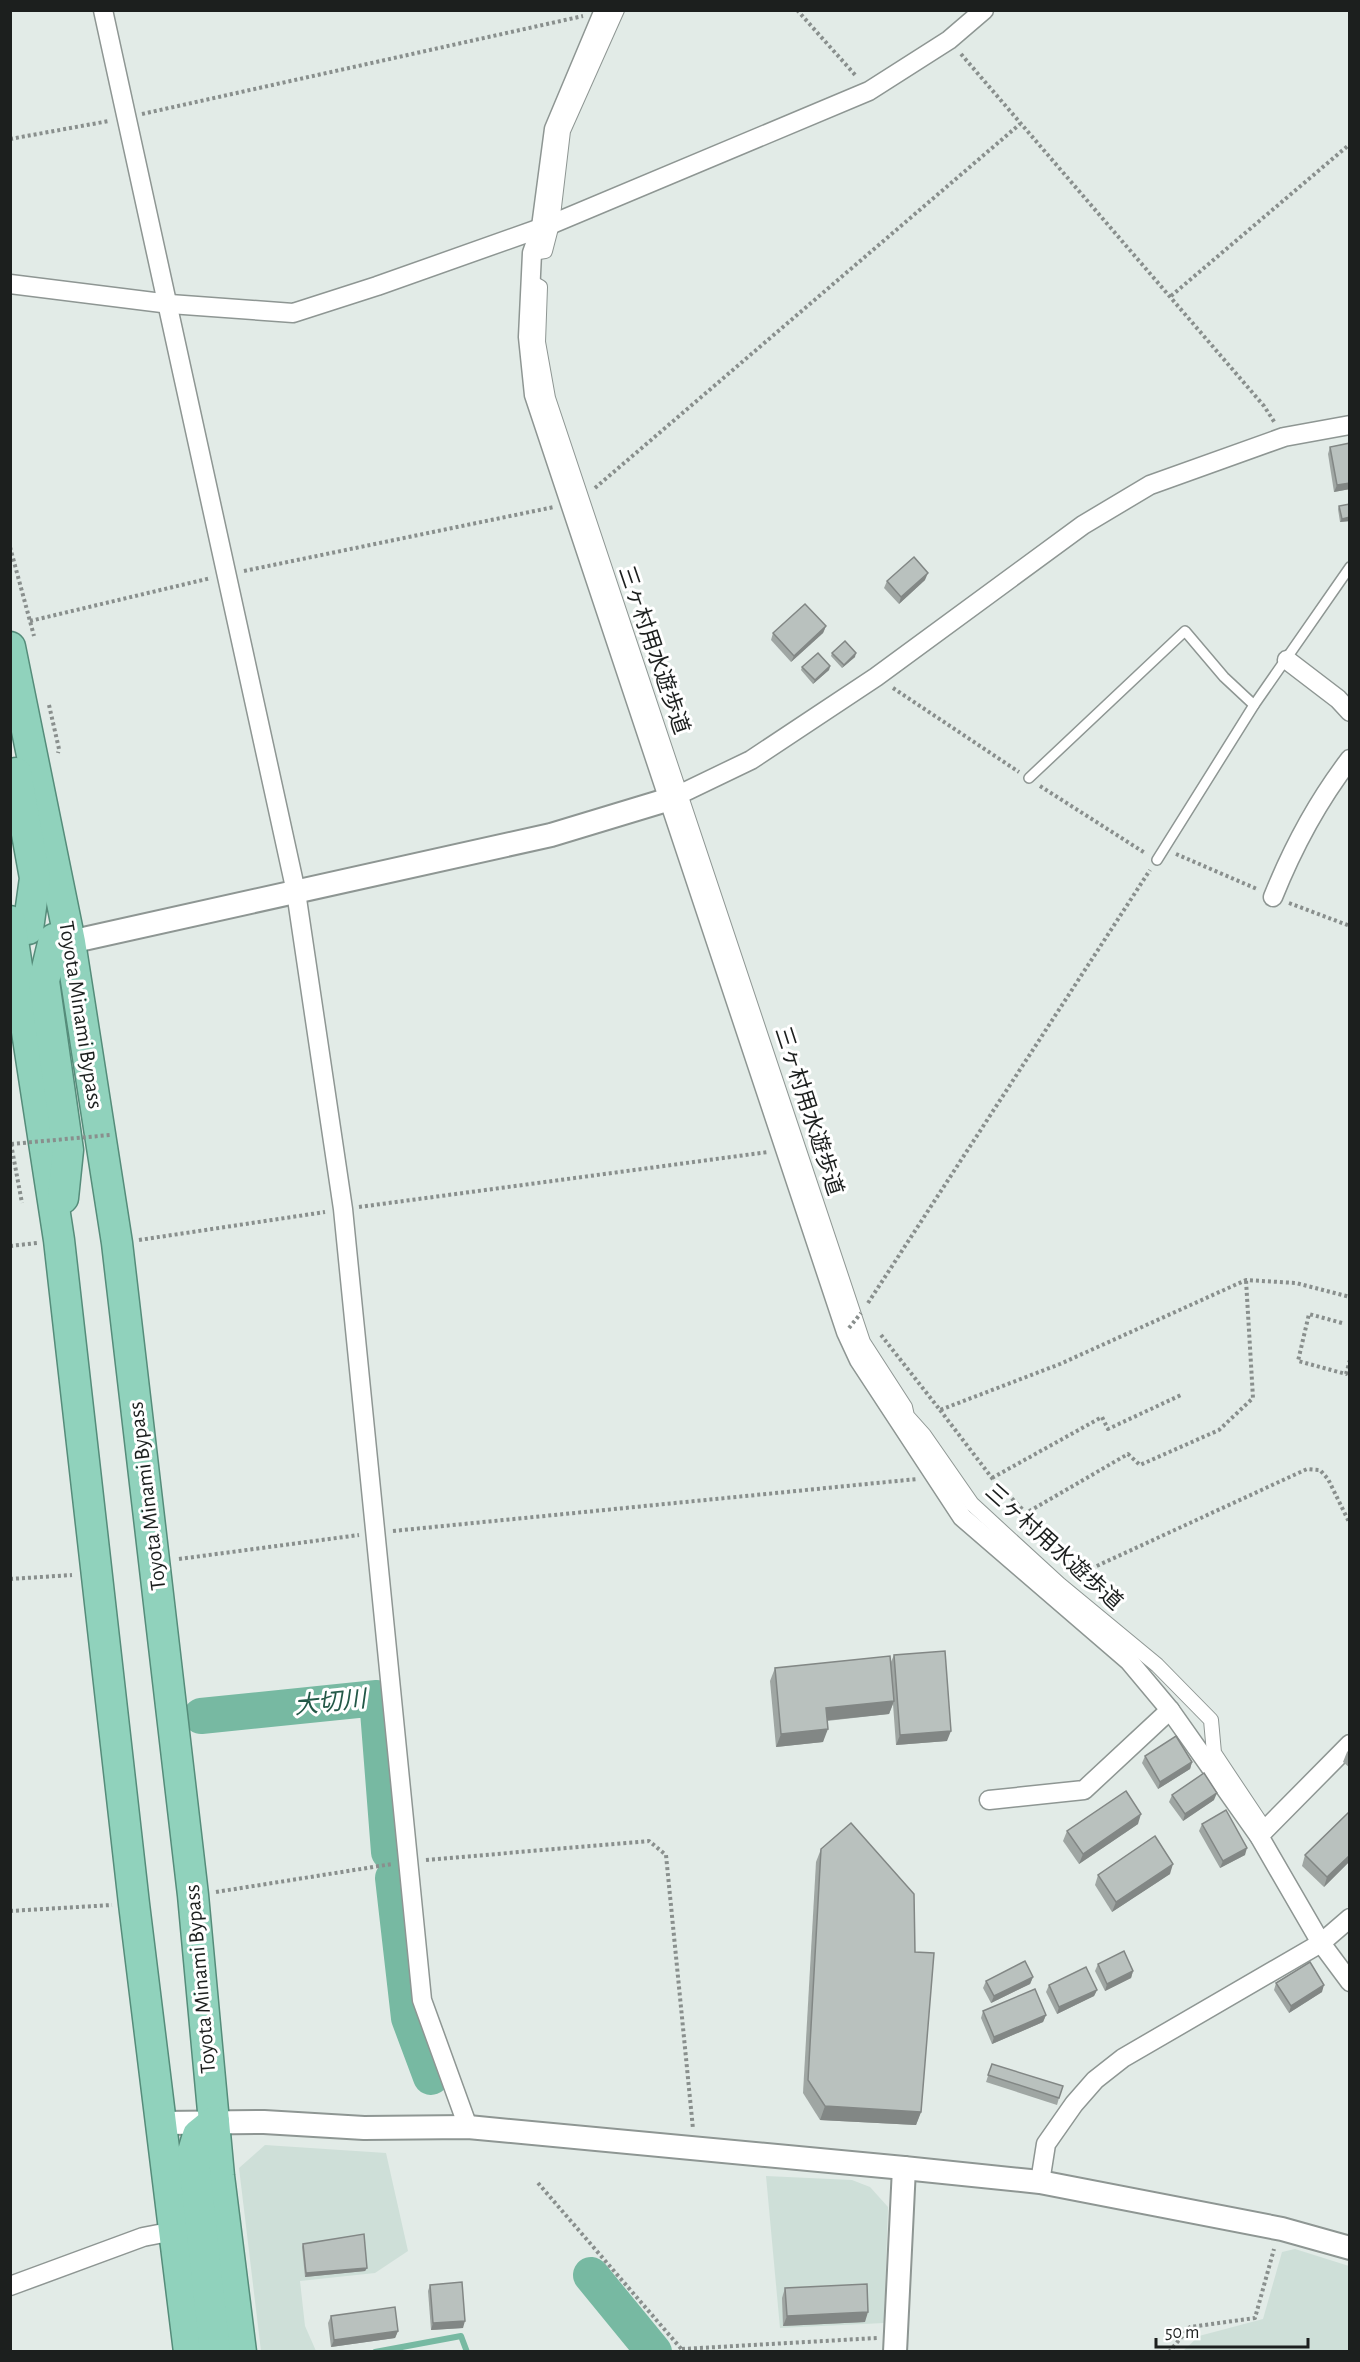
<svg xmlns="http://www.w3.org/2000/svg" width="1360" height="2362" viewBox="0 0 1360 2362" font-family="'Alegreya Sans','Noto Sans JP',sans-serif">
	<style>
		.built { fill: #cedfd8 }
		.lines { fill: none; stroke-linecap: round; stroke-linejoin: round }
		.stream { stroke: #77b9a2; stroke-width: 6 }
		.river { stroke: #77b9a2; stroke-width: 36 }
		.service-casing { stroke: #8e9693; stroke-width: 12 }
		.pedestrian-casing { stroke: #8e9693; stroke-width: 16 }
		.minor-casing { stroke: #8e9693; stroke-width: 21 }
		.tertiary-casing { stroke: #8e9693; stroke-width: 26 }
		.trunk-casing { stroke: #558c7a; stroke-width: 33 }
		.path { stroke: #898f8d; stroke-width: 4; stroke-dasharray: 3 3; stroke-linecap: butt }
		.service { stroke: #fff; stroke-width: 9 }
		.pedestrian { stroke: #fff; stroke-width: 14 }
		.minor { stroke: #fff; stroke-width: 18 }
		.tertiary { stroke: #fff; stroke-width: 22 }
		.trunk { stroke: #90d2bc; stroke-width: 30 }
		.path-bridge { stroke: #898f8d; stroke-width: 4; stroke-dasharray: 3 3; stroke-linecap: butt }
		.wall { fill: #9fa6a3 }
		.shaded-wall { fill: #828785 }
		.building { fill: #b9c1be; stroke: #828785; stroke-width: 1.5 }
		.labels { text-anchor: middle; dominant-baseline: central; stroke-width: 6; stroke-linejoin: round; paint-order: stroke }
		.street-label { font-size: 22px; fill: #1c1f1e; stroke: #fff }
		.water-label { font-size: 24px; font-style: italic; fill: #235847; stroke: #fff }
	</style>
	<rect width="100%" height="100%" fill="#e2ebe7"/>
	<g class="built">
		<path d="M265 2145 386 2153 408 2251 375 2273 300 2281 305 2326 316 2351H261L239 2168Z"/>
		<path d="M766 2176 852 2180 870 2187 888 2207 884 2323 780 2328Z"/>
		<path d="M1295 2249 1349 2266V2351H1183L1199 2336 1263 2319 1282 2252Z"/>
	</g>
	<g class="lines">
		<path class="stream" d="M375 2352 461 2336 467 2352"/>
		<g class="river">
			<path d="M201 1716 377 1698 389 1852"/>
			<path d="M393 1878 409 2018 431 2077"/>
			<path d="M591 2275 654 2352"/>
		</g>
		<defs>
			<g id="service">
				<path d="M1029 778 1185 631 1224 677 1254 705"/>
				<path d="M1157 860 1254 705 1350 567"/>
			</g>
			<g id="pedestrian">
				<path d="M532 253 545 251 552 224 563 131 617 10"/>
				<path d="M531 282 540 287 538 342 548 398 863 1342 905 1407 907 1416 924 1435 972 1504 1059 1584 1157 1665 1211 1720 1214 1753 1266 1831"/>
			</g>
			<g id="minor">
				<path d="M103 10 296 892 343 1209 422 2000 468 2127"/>
				<path d="M604 10 554 129 541 227 532 253 528 337 534 395 846 1332 859 1360 962 1517 1129 1661 1170 1710 1259 1836 1321 1943 1350 1982"/>
				<path d="M10 284 170 304 293 313 377 286 552 224 869 91 949 40 984 10"/>
				<path d="M1287 660 1338 699 1350 712"/>
				<path d="M670 799 751 760 876 677 1083 525 1150 485 1284 437 1350 425"/>
				<path d="M1273 897C1293 847 1317 802 1350 759"/>
				<path d="M989 1800 1084 1790 1170 1710"/>
				<path d="M1259 1836 1350 1744"/>
				<path d="M1040 2182 1046 2144 1074 2104 1095 2080 1123 2058 1321 1943 1350 1918"/>
				<path d="M10 2286 143 2237 174 2231"/>
			</g>
			<g id="tertiary">
				<path d="M56 940 70 942 551 835 670 799"/>
				<path d="M162 2123 264 2122 364 2128 468 2127 904 2168 1040 2182 1282 2229 1350 2248"/>
				<path d="M895 2352 904 2168"/>
			</g>
			<g id="trunk">
				<path d="M10 647 70 942 117 1243 193 1895 219 2176 241 2352"/>
				<path d="M16 773 35 878 28 929"/>
				<path d="M10 921 59 1240 134 1904 189 2352"/>
				<path d="M54 939 44 981 68 1150 63 1198"/>
				<path d="M214 2122 198 2135 193 2152 215 2352"/>
			</g>
		</defs>
		<use href="#service" class="service-casing"/>
		<use href="#pedestrian" class="pedestrian-casing"/>
		<use href="#minor" class="minor-casing"/>
		<use href="#tertiary" class="tertiary-casing"/>
		<use href="#trunk" class="trunk-casing"/>
		<g class="path">
			<path d="M797 10 857 77"/>
			<path d="M961 54 1264 406 1275 423"/>
			<path d="M142 114 583 16"/>
			<path d="M10 139 109 121"/>
			<path d="M1171 296 1350 144"/>
			<path d="M595 488 1020 124"/>
			<path d="M10 547 34 636"/>
			<path d="M244 571 554 507"/>
			<path d="M30 621 211 578"/>
			<path d="M893 688 1019 772"/>
			<path d="M49 705 59 749 58 753"/>
			<path d="M1040 786 1145 853"/>
			<path d="M1176 854 1257 889"/>
			<path d="M1289 903 1350 926"/>
			<path d="M11 1144 22 1203"/>
			<path d="M359 1207 768 1152"/>
			<path d="M139 1240 325 1212"/>
			<path d="M10 1246 37 1243"/>
			<path d="M868 1303 1150 870"/>
			<path d="M1342 1323 1309 1314 1298 1361 1346 1374 1350 1360"/>
			<path d="M881 1335 940 1410 1060 1364 1246 1280 1296 1283 1350 1297"/>
			<path d="M940 1410 992 1478 1026 1513 1128 1454 1140 1465 1219 1430 1253 1398 1246 1280"/>
			<path d="M992 1478 1102 1417 1108 1429 1181 1395"/>
			<path d="M393 1531 917 1479"/>
			<path d="M179 1559 359 1535"/>
			<path d="M1075 1576 1307 1469 1320 1470 1328 1479 1350 1524"/>
			<path d="M10 1579 72 1575"/>
			<path d="M426 1860 649 1841 666 1855 693 2129"/>
			<path d="M216 1892 392 1864"/>
			<path d="M10 1911 112 1905"/>
			<path d="M538 2183 684 2352"/>
			<path d="M682 2349 877 2338"/>
			<path d="M1169 2352 1190 2327 1255 2318 1274 2249"/>
		</g>
		<use href="#service" class="service"/>
		<use href="#pedestrian" class="pedestrian"/>
		<use href="#minor" class="minor"/>
		<use href="#tertiary" class="tertiary"/>
		<use href="#trunk" class="trunk"/>
		<g class="path-bridge">
			<path d="M11 1144 110 1135"/>
			<path d="M849 1328 861 1313"/>
		</g>
	</g>
	<g class="wall">
		<path d="M1350 443V489L1334 492 1328 454 1330 447Z"/>
		<path d="M1350 504V521L1340 522 1338 509 1339 506Z"/>
		<path d="M925 580 899 604 884 588 887 581Z"/>
		<path d="M826 626 823 633 791 662 771 640 773 633Z"/>
		<path d="M832 653 855 657 842 668 831 656Z"/>
		<path d="M830 666 829 670 813 684 801 670 802 667Z"/>
		<path d="M894 1655 947 1741 896 1745 893 1704 889 1714 827 1721 823 1742 776 1747 770 1681 775 1668 890 1664Z"/>
		<path d="M1350 1749V1768L1343 1762 1347 1752Z"/>
		<path d="M1145 1756 1192 1762 1190 1769 1158 1789 1142 1763Z"/>
		<path d="M1172 1795 1214 1800 1183 1821 1169 1802Z"/>
		<path d="M1350 1811V1861L1324 1887 1302 1866 1305 1855Z"/>
		<path d="M1138 1824 1079 1864 1063 1841 1067 1831Z"/>
		<path d="M1202 1824 1245 1855 1220 1868 1199 1831Z"/>
		<path d="M821 1849 915 1952 921 2112 916 2125 820 2120 803 2093 816 1862Z"/>
		<path d="M1170 1874 1112 1912 1095 1885 1098 1875Z"/>
		<path d="M1098 1964 1133 1971 1131 1978 1105 1991 1095 1971Z"/>
		<path d="M1033 1977 1030 1984 991 2003 983 1988 986 1981Z"/>
		<path d="M1276 1983 1322 1992 1289 2013 1274 1990Z"/>
		<path d="M1049 1985 1097 1990 1094 1996 1057 2014 1046 1992Z"/>
		<path d="M983 2011 1046 2015 1043 2022 992 2044 981 2018Z"/>
		<path d="M992 2064 1059 2098 1057 2105 986 2082Z"/>
		<path d="M303 2244 367 2268 365 2271 305 2277 302 2247Z"/>
		<path d="M430 2285 463 2328 431 2330 428 2291Z"/>
		<path d="M785 2288 865 2322 783 2326 782 2298Z"/>
		<path d="M331 2316 398 2331 395 2338 331 2347 328 2323Z"/>
	</g>
	<g class="shaded-wall">
		<path d="M1350 483V489L1334 492 1337 485Z"/>
		<path d="M1350 517V521L1340 522 1342 519Z"/>
		<path d="M928 573 925 580 899 604 901 597Z"/>
		<path d="M826 626 823 633 791 662 794 656Z"/>
		<path d="M856 653 855 657 842 668 844 665Z"/>
		<path d="M830 666 829 670 813 684 815 680Z"/>
		<path d="M894 1701 889 1714 821 1721 826 1708Z"/>
		<path d="M828 1729 823 1742 776 1747 781 1734Z"/>
		<path d="M951 1731 947 1741 896 1745 900 1735Z"/>
		<path d="M1192 1762 1190 1769 1158 1789 1160 1782Z"/>
		<path d="M1217 1793 1214 1800 1183 1821 1185 1814Z"/>
		<path d="M1141 1814 1138 1824 1079 1864 1083 1854Z"/>
		<path d="M1247 1848 1245 1855 1220 1868 1223 1861Z"/>
		<path d="M1350 1855V1861L1324 1887 1327 1877Z"/>
		<path d="M1173 1864 1170 1874 1112 1912 1116 1902Z"/>
		<path d="M1133 1971 1131 1978 1105 1991 1107 1984Z"/>
		<path d="M1033 1977 1030 1984 991 2003 994 1996Z"/>
		<path d="M1324 1985 1322 1992 1289 2013 1291 2006Z"/>
		<path d="M1097 1990 1094 1996 1057 2014 1059 2007Z"/>
		<path d="M1046 2015 1043 2022 992 2044 994 2037Z"/>
		<path d="M825 2106 921 2112 916 2125 820 2120Z"/>
		<path d="M367 2268 365 2271 305 2277 306 2273Z"/>
		<path d="M868 2312 865 2322 783 2326 787 2316Z"/>
		<path d="M465 2321 463 2328 431 2330 433 2323Z"/>
		<path d="M398 2331 395 2338 331 2347 334 2340Z"/>
	</g>
	<g class="building">
		<path d="M1350 443V483L1337 485 1330 447Z"/>
		<path d="M1350 504V517L1342 519 1339 506Z"/>
		<path d="M914 557 928 573 901 597 887 581Z"/>
		<path d="M805 604 826 626 794 656 773 633Z"/>
		<path d="M845 641 856 653 844 665 832 653Z"/>
		<path d="M818 653 830 666 815 680 802 667Z"/>
		<path d="M945 1651 951 1731 900 1735 894 1655Z"/>
		<path d="M890 1656 894 1701 826 1708 828 1729 781 1734 775 1668Z"/>
		<path d="M1176 1736 1192 1762 1160 1782 1145 1756Z"/>
		<path d="M1204 1773 1217 1793 1185 1814 1172 1795Z"/>
		<path d="M1126 1791 1141 1814 1083 1854 1067 1831Z"/>
		<path d="M1226 1810 1247 1848 1223 1861 1202 1824Z"/>
		<path d="M1350 1811V1855L1327 1877 1305 1855Z"/>
		<path d="M851 1823 914 1894 915 1952 934 1953 921 2112 825 2106 808 2080 821 1849Z"/>
		<path d="M1155 1836 1173 1864 1116 1902 1098 1875Z"/>
		<path d="M1124 1951 1133 1971 1107 1984 1098 1964Z"/>
		<path d="M1025 1961 1033 1977 994 1996 986 1981Z"/>
		<path d="M1310 1962 1324 1985 1291 2006 1276 1983Z"/>
		<path d="M1086 1967 1097 1990 1059 2007 1049 1985Z"/>
		<path d="M1035 1989 1046 2015 994 2037 983 2011Z"/>
		<path d="M992 2064 1063 2086 1059 2098 988 2075Z"/>
		<path d="M364 2234 367 2268 306 2273 303 2244Z"/>
		<path d="M462 2282 465 2321 433 2323 430 2285Z"/>
		<path d="M867 2284 868 2312 787 2316 785 2288Z"/>
		<path d="M395 2307 398 2331 334 2340 331 2316Z"/>
	</g>
	<g class="labels">
		<g class="street-label">
			<text transform="translate(654 650) rotate(71)">三ヶ村用水遊歩道</text>
			<text transform="translate(81 1015) rotate(81)">Toyota Minami Bypass</text>
			<text transform="translate(809 1111) rotate(72)">三ヶ村用水遊歩道</text>
			<text transform="translate(147 1496) rotate(-97)">Toyota Minami Bypass</text>
			<text transform="translate(1054 1547) rotate(42)">三ヶ村用水遊歩道</text>
			<text transform="translate(200 1979) rotate(-95)">Toyota Minami Bypass</text>
		</g>
		<g class="water-label">
			<text transform="translate(330 1703) rotate(-6)">大切川</text>
		</g>
	</g>
	<rect width="1360" height="2362" fill="none" stroke="#1c1f1e" stroke-width="24"/>
	<path d="M1156 2338v9h152v-9" fill="none" stroke="#1c1f1e" stroke-width="3"/>
	<text x="1165" y="2338" font-size="18" fill="#1c1f1e" stroke="#ffffff" stroke-width="4.5" paint-order="stroke">50 m</text>
</svg>
